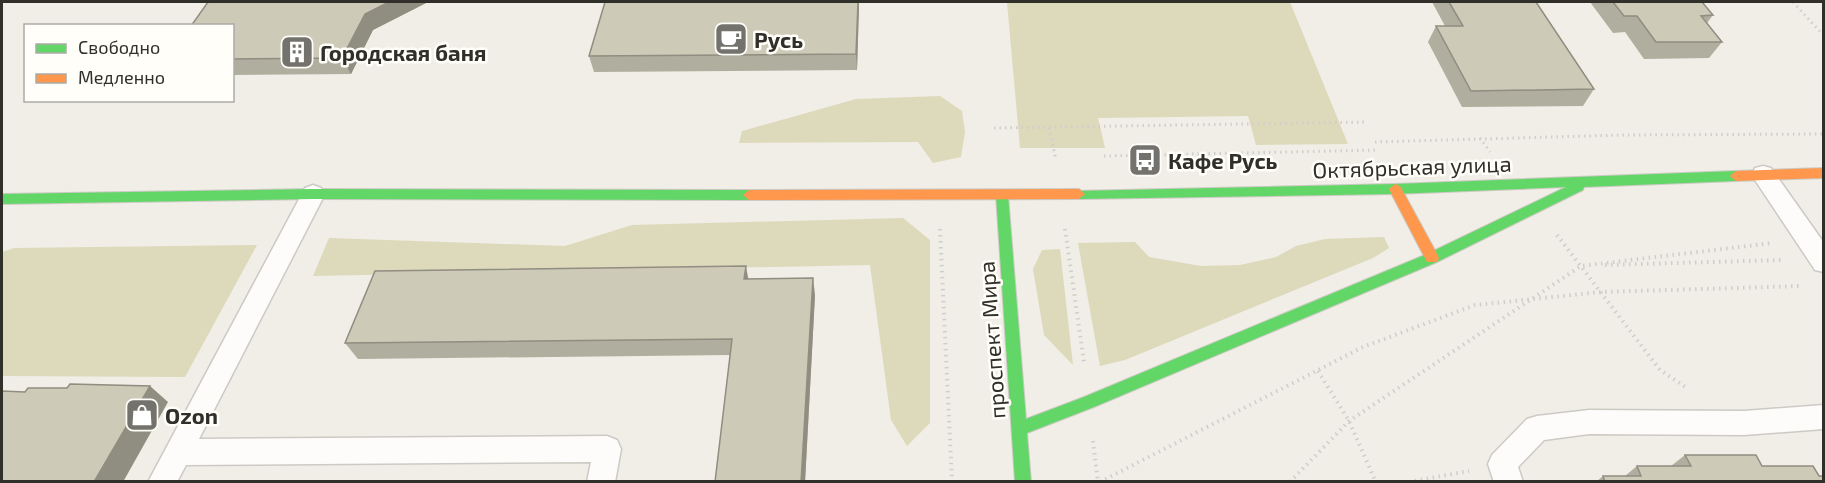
<svg xmlns="http://www.w3.org/2000/svg" width="1825" height="483" viewBox="0 0 1825 483" font-family="'Exo 2',sans-serif">
	<style>
		.green { fill: #ddd9bb }
		.lines { fill: none; stroke-linecap: round; stroke-linejoin: round }
		.lane-casing { stroke: #cccac4; stroke-width: 3 }
		.fast-casing { stroke: #cccac4; stroke-width: 2 }
		.slow-casing { stroke: #cccac4; stroke-width: 2 }
		.path-far1 { stroke: #cececc; stroke-width: 3; stroke-dasharray: 1.5 4; stroke-linecap: butt }
		.path { stroke: #cececc; stroke-width: 4; stroke-dasharray: 1.5 4.5; stroke-linecap: butt }
		.lane { fill: #fdfcfb; fill-rule: evenodd }
		.fast { fill: #63d668; fill-rule: evenodd }
		.slow { fill: #ff974d; fill-rule: evenodd }
		.wall { fill: #b0ae9e }
		.shaded-wall { fill: #908d81 }
		.building { fill: #cdcab8; stroke: #908d81; stroke-width: 1.5 }
		.labels { text-anchor: middle; dominant-baseline: central; stroke-width: 5; stroke-linejoin: round; paint-order: stroke }
		.poi-label { font-size: 22px; font-weight: bold; fill: #302f2a; stroke: #fffef9; text-anchor: start }
		.street-label { font-size: 22px; fill: #302f2a; stroke: #fffef9 }
	</style>
	<rect width="100%" height="100%" fill="#f0eee6"/>
	<g class="green">
		<path d="M1007 2H1290L1348 144 1256 145 1248 116 1098 118 1105 148H1020Z"/>
		<path d="M940 96 962 111 965 132 961 157 933 163 918 142 739 143 742 131 856 99Z"/>
		<path d="M903 218 930 240V423L907 446 891 420 870 265 313 276 329 238 565 246 632 225Z"/>
		<path d="M1384 237 1389 248 1373 258 1125 360 1100 366 1078 243 1135 242 1149 257 1201 266 1240 265 1276 257 1296 246 1325 239Z"/>
		<path d="M257 245 185 377 2 376V252L14 248Z"/>
		<path d="M1060 249 1073 365 1044 335 1033 269 1042 250Z"/>
	</g>
	<g class="lines">
		<defs>
			<g id="lane">
				<path d="M1763 166 1771 168 1824 243V272L1815 270 1755 180 1752 174 1755 168Z"/>
				<path d="M313 185 321 188 325 194 199 439 607 436 617 440 621 449 615 482H587L591 462 186 465 177 482H148L305 188Z"/>
				<path d="M1824 405V429L1744 435 1589 434 1544 440 1518 467 1523 482H1494L1488 464 1492 455 1527 419 1537 416 1589 410 1744 411Z"/>
			</g>
			<g id="fast">
				<path d="M1736 171 1742 176 1736 181 1584 187 1583 190 1437 262 1094 407 1027 433 1031 482H1015L996 195 997 192H1007L1008 195 1026 419 1084 397 1427 254 1566 187 1395 194 1079 199 1073 194 1074 191 1395 184Z"/>
				<path d="M313 189 749 190 755 195 749 200 313 199 2 204V194Z"/>
			</g>
			<g id="slow">
				<path d="M1824 168V178L1736 181 1730 176 1736 171Z"/>
				<path d="M1395 184 1400 186 1437 254 1439 258 1437 262H1427L1389 189Z"/>
				<path d="M1079 189 1085 194 1079 199 749 200 743 195 749 190Z"/>
			</g>
		</defs>
		<use href="#lane" class="lane-casing"/>
		<use href="#fast" class="fast-casing"/>
		<use href="#slow" class="slow-casing"/>
		<g class="path-far1">
			<path d="M1793 2 1824 36"/>
			<path d="M994 128 1367 122"/>
			<path d="M1049 128 1056 160"/>
			<path d="M1480 138 1490 152"/>
			<path d="M1375 142 1623 135 1824 134"/>
			<path d="M1104 156 1379 150"/>
		</g>
		<g class="path">
			<path d="M940 229 952 482"/>
			<path d="M1065 229 1084 362"/>
			<path d="M1557 235 1660 370 1687 388"/>
			<path d="M1605 265 1781 260"/>
			<path d="M1318 371 1349 421 1376 482"/>
			<path d="M1093 441 1098 482"/>
			<path d="M1100 482 1363 347 1475 305 1601 292 1802 286"/>
			<path d="M1290 482 1349 421 1581 266 1772 243"/>
			<path d="M1409 482 1469 471"/>
		</g>
		<use href="#lane" class="lane"/>
		<use href="#fast" class="fast"/>
		<use href="#slow" class="slow"/>
	</g>
	<g class="wall">
		<path d="M208 2H428L373 30 351 74 232 75V26Z"/>
		<path d="M605 2H859L857 70 594 72 589 56Z"/>
		<path d="M1432 2H1536L1594 89 1583 106 1462 107 1428 42 1436 26H1445Z"/>
		<path d="M1590 2H1702L1713 15 1707 23 1722 42 1709 58 1644 59 1625 32 1613 33Z"/>
		<path d="M749 279 815 295 805 482H715L730 355 358 359 345 343Z"/>
		<path d="M1685 455 1819 476 1824 482H1596L1603 476H1625L1637 466H1671Z"/>
	</g>
	<g class="shaded-wall">
		<path d="M389 2H428L373 30 351 74 342 58 365 14Z"/>
		<path d="M858 2H859V6L857 70 856 54Z"/>
		<path d="M746 266 749 283 744 279Z"/>
		<path d="M813 278 815 295 805 482H801Z"/>
		<path d="M150 386 168 402 123 482H94Z"/>
	</g>
	<g class="building">
		<path d="M208 2H389L365 14 342 58 232 59V26H191Z"/>
		<path d="M605 2H858L856 54 589 56Z"/>
		<path d="M1449 2H1536L1594 89 1471 91 1436 26H1463Z"/>
		<path d="M1613 2H1702L1713 15 1701 16 1722 42H1656L1637 16H1624Z"/>
		<path d="M746 266 744 279 813 278 801 482H715L732 339 345 343 375 271Z"/>
		<path d="M70 384 150 386 94 482H2V391L25 392 28 388H67Z"/>
		<path d="M1685 455H1756L1762 466H1813L1819 476H1824V482H1605L1603 476H1641L1637 466H1691Z"/>
	</g>
	<defs>
		<symbol id="cafe-square" viewBox="-11 -11 22 22"><rect x="-9" y="-9" width="18" height="18" rx="4" fill="#73726c" stroke="#fffef9"/><path d="M-5.5-4.5H6V0H3Q3 3.5 0 3.5H-2.5Q-5.5 3.5-5.5 0ZM3-3.2v2h1.7v-2ZM-6 4.5H4V6H-6Z" fill="#fff"/></symbol>
		<symbol id="building-square" viewBox="-11 -11 22 22"><rect x="-9" y="-9" width="18" height="18" rx="4" fill="#73726c" stroke="#fffef9"/><path d="M-4-6H4V6H1V3H-1V6H-4ZM-2.5-4.3h1.7v1.8h-1.7ZM.8-4.3h1.7v1.8H.8ZM-2.5-1h1.7V.8h-1.7ZM.8-1h1.7V.8H.8Z" fill="#fff"/></symbol>
		<symbol id="bus-square" viewBox="-11 -11 22 22"><rect x="-9" y="-9" width="18" height="18" rx="4" fill="#73726c" stroke="#fffef9"/><path d="M-5-6H5V4H4V6H2V4H-2V6H-4V4H-5ZM-3.5-4V0h7V-4ZM-3.5 1.2v1.5H-2V1.2ZM2 1.2v1.5H3.5V1.2Z" fill="#fff"/></symbol>
		<symbol id="shop-square" viewBox="-11 -11 22 22"><rect x="-9" y="-9" width="18" height="18" rx="4" fill="#73726c" stroke="#fffef9"/><path d="M-5-2.5h2.3a2.7 3.5 0 0 1 5.4 0H5L5.5 6h-11ZM-1.5-2.5h3a1.5 2.3 0 0 0-3 0Z" fill="#fff"/></symbol>
	</defs>
	<g fill-rule="evenodd">
		<use href="#cafe-square" x="712" y="20" width="38" height="38"/>
		<use href="#building-square" x="278" y="33" width="38" height="38"/>
		<use href="#bus-square" x="1126" y="141" width="38" height="38"/>
		<use href="#shop-square" x="123" y="396" width="38" height="38"/>
	</g>
	<g class="labels">
		<g class="poi-label">
			<text x="754" y="39">Русь</text>
			<text x="320" y="52">Городская баня</text>
			<text x="1168" y="160">Кафе Русь</text>
			<text x="165" y="415">Ozon</text>
		</g>
		<g class="street-label">
			<text transform="translate(1412 166) rotate(-2)">Октябрьская улица</text>
			<text transform="translate(991 340) rotate(-94)">проспект Мира</text>
		</g>
	</g>
	<rect width="1825" height="483" fill="none" stroke="#302f2a" stroke-width="6"/>
	<rect x="24" y="24" width="210" height="78" fill="#fffef9" stroke="#acaba6" stroke-width="1.5"/>
	<rect x="36" y="44" width="30" height="9" fill="#63d668" stroke="#acaba6" stroke-width="1.5"/>
	<text x="78" y="54" font-size="18" fill="#302f2a">Свободно</text>
	<rect x="36" y="74" width="30" height="9" fill="#ff974d" stroke="#acaba6" stroke-width="1.5"/>
	<text x="78" y="84" font-size="18" fill="#302f2a">Медленно</text>
</svg>
